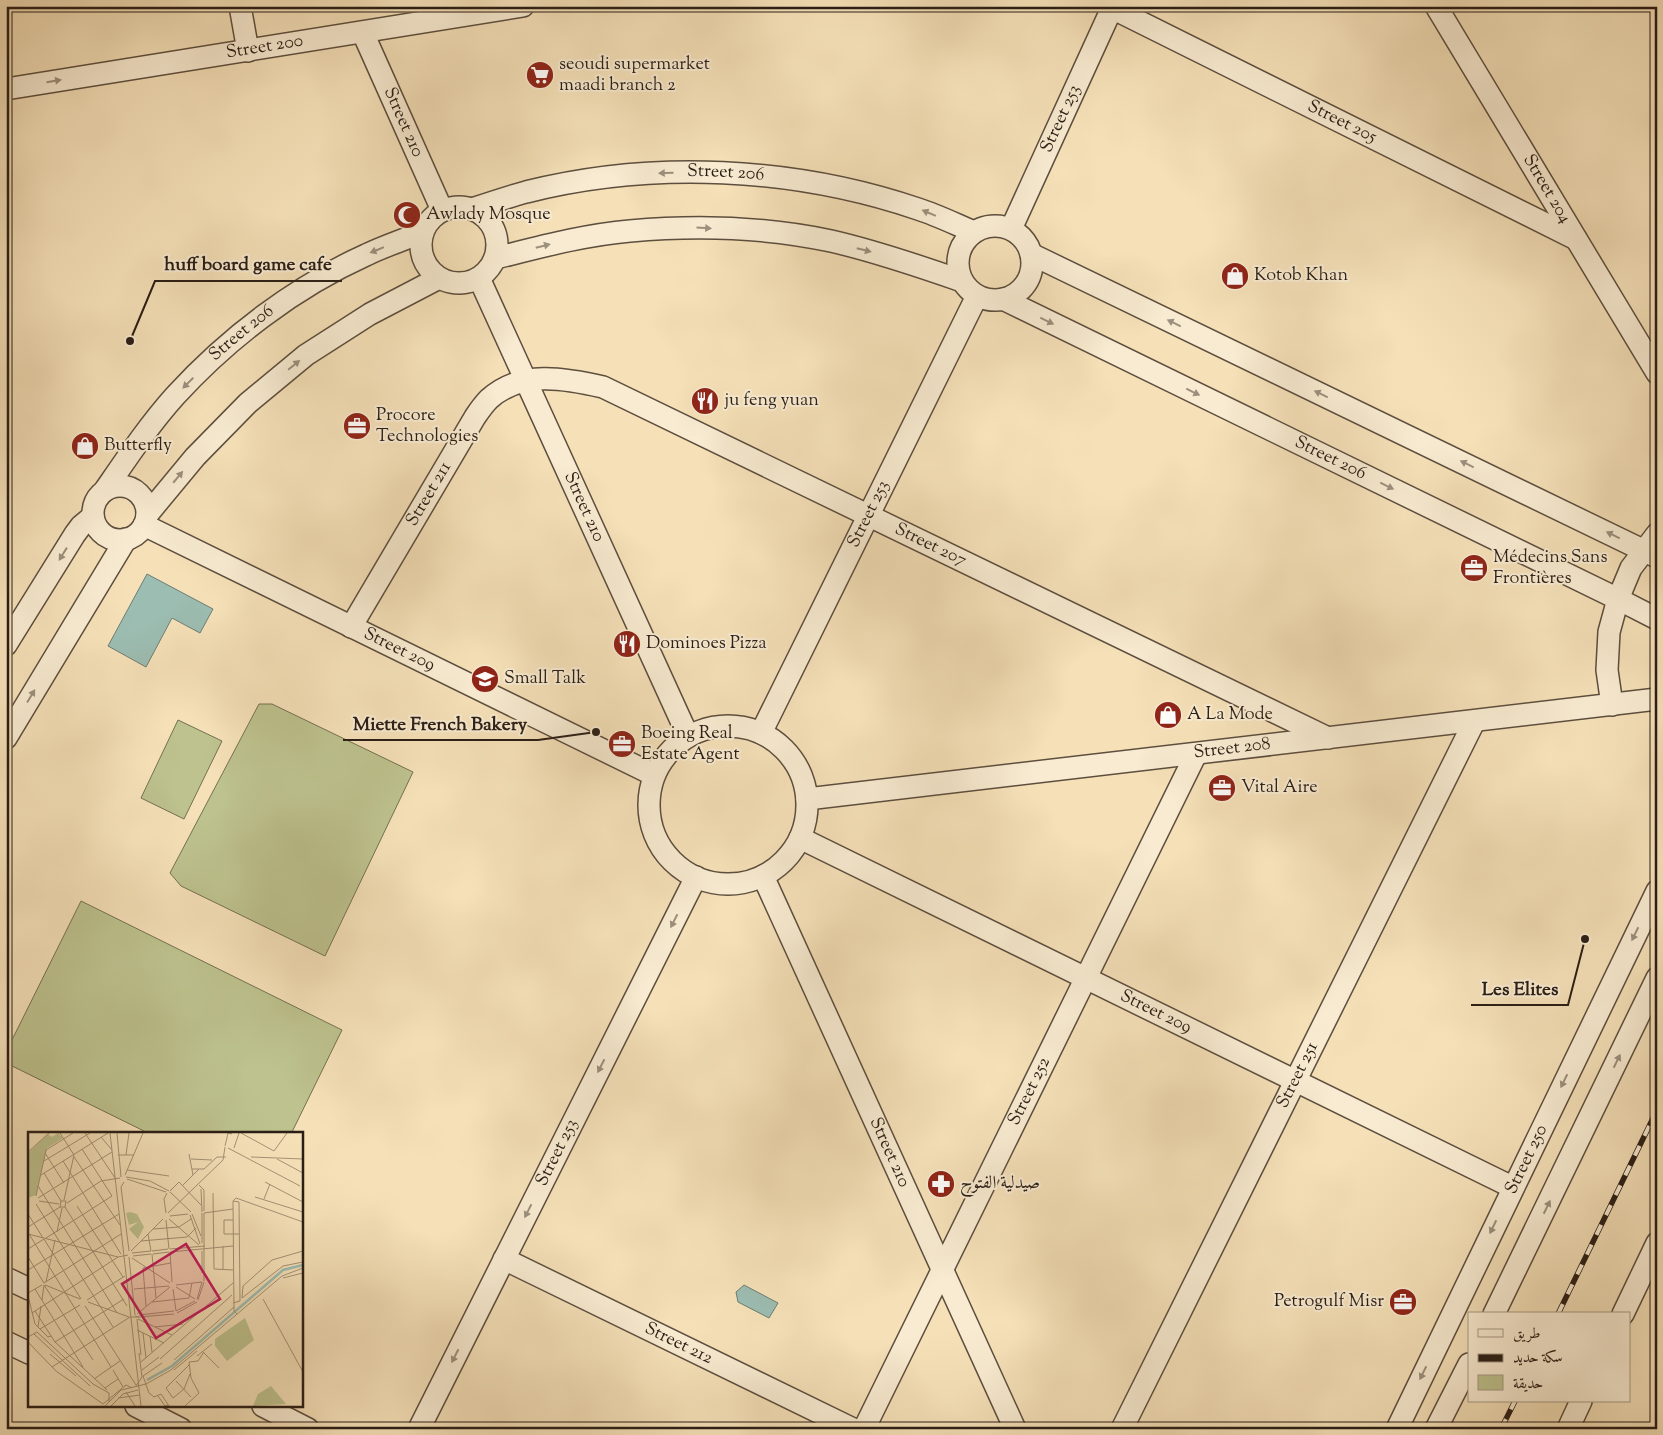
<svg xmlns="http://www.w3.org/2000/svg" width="1663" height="1435" viewBox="0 0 1663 1435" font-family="'Sorts Mill Goudy',Amiri,serif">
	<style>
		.green { fill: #bdc28e; stroke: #747052 }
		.water { fill: #9cbdb2; stroke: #6e7d74 }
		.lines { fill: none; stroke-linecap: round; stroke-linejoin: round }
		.minor-casing { stroke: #5d4e3e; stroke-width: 24 }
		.minor { stroke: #f8ebd1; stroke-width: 21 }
		.rail-casing { stroke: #2a1e16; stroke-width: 5.5 }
		.rail { stroke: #f8ebd1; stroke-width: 4; stroke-dasharray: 11; stroke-linecap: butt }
		.oneway { fill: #9b8f7d }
		.labels { text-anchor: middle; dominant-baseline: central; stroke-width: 4; stroke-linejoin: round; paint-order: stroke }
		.street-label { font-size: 18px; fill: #2a1e16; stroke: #f8ebd1 }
		.poi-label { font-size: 18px; fill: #2a1e16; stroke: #f8ebd1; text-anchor: start }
		.inset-river { fill: none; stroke: #9cbdb2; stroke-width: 2.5 }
		.inset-road { fill: none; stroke: #a49277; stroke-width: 1 }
		.view { fill: #c2185b; fill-opacity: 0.15; stroke: #c2185b; stroke-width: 2.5 }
		.inset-edge { fill: none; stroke: #2a1e16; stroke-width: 2.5 }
		.leader { fill: none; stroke: #2a1e16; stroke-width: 2 }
		.callout-dot { fill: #2a1e16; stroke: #f8ebd1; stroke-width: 2 }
		.callout-label { font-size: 19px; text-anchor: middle; font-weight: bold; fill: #2a1e16; stroke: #f8ebd1; stroke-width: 4; stroke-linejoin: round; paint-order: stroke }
	</style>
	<rect width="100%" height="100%" fill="#f5e0b8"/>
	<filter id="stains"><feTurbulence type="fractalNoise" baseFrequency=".004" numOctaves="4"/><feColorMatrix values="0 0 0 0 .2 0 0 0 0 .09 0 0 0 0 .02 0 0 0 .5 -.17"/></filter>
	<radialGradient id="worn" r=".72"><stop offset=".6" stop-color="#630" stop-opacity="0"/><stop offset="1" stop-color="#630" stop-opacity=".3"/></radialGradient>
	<g class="green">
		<path d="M259 704H272L413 772 325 956 181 886 170 873Z"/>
		<path d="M178 720 222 741 184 819 141 798Z"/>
		<path d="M81 901 342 1030 291 1134H150L6 1063V1052Z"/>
	</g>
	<g class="water">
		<path d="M147 574 213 609 200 633 172 618 146 667 108 646Z"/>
		<path d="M744 1285 778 1303 769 1318 738 1302 736 1292Z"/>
	</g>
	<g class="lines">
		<defs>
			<g id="minor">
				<path d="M240 6 248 51"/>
				<path id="s1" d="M1108 6 1576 239"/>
				<path id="s2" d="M1436 6 1657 373"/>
				<path id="s3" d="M363 33 442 210"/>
				<path id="s4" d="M6 89 523 6"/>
				<circle cx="459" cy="245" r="38"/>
				<path id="s5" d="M472 209C490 203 508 197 526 192 653 160 794 167 918 209 937 215 955 224 974 232"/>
				<circle cx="995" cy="263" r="37"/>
				<path id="s6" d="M1011 229 1112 8"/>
				<path d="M1031 254 1657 557"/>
				<path d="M496 258C540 247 584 235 630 231 697 225 765 227 831 241 875 251 919 266 962 281"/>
				<path id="s7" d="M479 278 688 736"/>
				<path id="s8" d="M1003 299 1618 599 1657 619"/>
				<circle cx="120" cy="513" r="27"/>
				<path id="s9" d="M105 490C127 458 149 425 175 396 228 338 295 287 366 255 384 246 404 240 422 232"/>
				<path d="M147 515 195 457 248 403 306 355 370 314 439 278"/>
				<path id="s10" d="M144 525 654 775"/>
				<path id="s11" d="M351 627 475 417C479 411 484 404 489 399 521 370 564 378 603 387L1328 738"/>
				<path d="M6 645 75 534 81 526 93 516"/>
				<path d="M1612 705 1607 670 1609 632 1618 599 1631 568 1657 534"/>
				<circle cx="728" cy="805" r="79"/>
				<path id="s12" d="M761 733 977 296"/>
				<path d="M6 738 126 539"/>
				<path id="s13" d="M807 799 1657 699"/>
				<path id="s14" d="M800 838 1512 1187"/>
				<path id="s15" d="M763 876 1015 1429"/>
				<path id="s16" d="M504 1259 853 1429"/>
				<path d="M6 1278 29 1289"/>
				<path d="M1494 1314 1657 978"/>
				<path d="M1623 1314 1657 1243"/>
				<path d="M6 1342 29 1353"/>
				<path d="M136 1406 181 1429"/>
				<path d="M263 1406 308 1429"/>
				<path id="s17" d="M419 1429 696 877"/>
				<path id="s18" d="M864 1429 1196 754"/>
				<path id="s19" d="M1122 1429 1474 722"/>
				<path id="s20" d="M1397 1429 1657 891"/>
				<path d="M1436 1429 1469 1364"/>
				<path d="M1568 1429 1581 1401"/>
			</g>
		</defs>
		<use href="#minor" class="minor-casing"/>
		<use href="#minor" class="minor"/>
		<defs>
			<g id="rail">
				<path d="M1558 1314 1657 1110"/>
				<path d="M1501 1429 1515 1401"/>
			</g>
		</defs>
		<use href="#rail" class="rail-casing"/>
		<use href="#rail" class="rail"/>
	</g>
	<defs><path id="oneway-solid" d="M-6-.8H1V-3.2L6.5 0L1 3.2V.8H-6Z" transform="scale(1.25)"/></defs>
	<g class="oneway">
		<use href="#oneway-solid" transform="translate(54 81) rotate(-9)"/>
		<use href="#oneway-solid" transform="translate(666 173) rotate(178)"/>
		<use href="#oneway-solid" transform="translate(929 213) rotate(-157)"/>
		<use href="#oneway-solid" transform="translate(704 228) rotate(3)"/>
		<use href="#oneway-solid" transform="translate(543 246) rotate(-14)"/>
		<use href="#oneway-solid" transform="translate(377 250) rotate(158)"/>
		<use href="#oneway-solid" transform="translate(864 250) rotate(14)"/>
		<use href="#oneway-solid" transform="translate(1047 321) rotate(26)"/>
		<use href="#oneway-solid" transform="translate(1174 323) rotate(-154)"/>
		<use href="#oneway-solid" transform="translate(294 365) rotate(-39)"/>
		<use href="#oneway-solid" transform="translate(188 383) rotate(135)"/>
		<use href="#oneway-solid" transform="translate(1193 392) rotate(26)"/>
		<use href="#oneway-solid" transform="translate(1321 394) rotate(-154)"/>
		<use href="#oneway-solid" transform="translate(1467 464) rotate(-154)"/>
		<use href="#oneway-solid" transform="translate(178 477) rotate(-50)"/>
		<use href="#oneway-solid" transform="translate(1387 486) rotate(26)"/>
		<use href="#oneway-solid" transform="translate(1613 535) rotate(-154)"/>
		<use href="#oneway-solid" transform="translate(63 554) rotate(122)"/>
		<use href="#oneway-solid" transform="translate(31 696) rotate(-59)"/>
		<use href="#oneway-solid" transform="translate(674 921) rotate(117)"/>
		<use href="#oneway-solid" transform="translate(1635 934) rotate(116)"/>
		<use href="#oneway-solid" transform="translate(1617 1061) rotate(-64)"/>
		<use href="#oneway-solid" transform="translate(601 1066) rotate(117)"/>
		<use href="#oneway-solid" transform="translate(1564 1081) rotate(116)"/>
		<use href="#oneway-solid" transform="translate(1547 1207) rotate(-64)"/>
		<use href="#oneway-solid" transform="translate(528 1211) rotate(117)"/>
		<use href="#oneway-solid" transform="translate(1493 1227) rotate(116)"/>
		<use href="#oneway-solid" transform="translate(455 1356) rotate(117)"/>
		<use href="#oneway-solid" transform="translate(1423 1373) rotate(116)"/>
	</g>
	<defs>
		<symbol id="supermarket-disc" viewBox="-11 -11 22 22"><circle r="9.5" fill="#8f2418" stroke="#f8ebd1"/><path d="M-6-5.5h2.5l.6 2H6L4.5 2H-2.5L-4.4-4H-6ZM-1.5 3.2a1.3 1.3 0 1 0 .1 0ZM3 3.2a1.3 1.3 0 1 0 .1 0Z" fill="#fff"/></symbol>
		<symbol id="mosque-disc" viewBox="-11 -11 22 22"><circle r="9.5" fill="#8f2418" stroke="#f8ebd1"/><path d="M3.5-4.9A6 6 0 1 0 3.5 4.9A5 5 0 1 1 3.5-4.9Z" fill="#fff"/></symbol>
		<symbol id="shop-disc" viewBox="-11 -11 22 22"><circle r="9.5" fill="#8f2418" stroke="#f8ebd1"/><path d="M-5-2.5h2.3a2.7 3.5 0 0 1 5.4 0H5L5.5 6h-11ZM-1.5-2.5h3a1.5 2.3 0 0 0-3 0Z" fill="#fff"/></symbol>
		<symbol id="restaurant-disc" viewBox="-11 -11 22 22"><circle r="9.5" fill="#8f2418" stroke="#f8ebd1"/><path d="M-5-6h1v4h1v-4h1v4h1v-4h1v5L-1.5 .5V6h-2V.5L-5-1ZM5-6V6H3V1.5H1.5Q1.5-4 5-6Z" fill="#fff"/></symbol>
		<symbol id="office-disc" viewBox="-11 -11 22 22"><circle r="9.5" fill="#8f2418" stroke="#f8ebd1"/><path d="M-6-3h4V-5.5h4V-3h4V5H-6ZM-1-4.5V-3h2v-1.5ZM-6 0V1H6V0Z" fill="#fff"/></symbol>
		<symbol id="school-disc" viewBox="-11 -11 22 22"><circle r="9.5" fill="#8f2418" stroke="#f8ebd1"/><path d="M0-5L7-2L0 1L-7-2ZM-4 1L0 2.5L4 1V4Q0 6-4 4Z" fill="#fff"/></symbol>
		<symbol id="pharmacy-disc" viewBox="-11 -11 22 22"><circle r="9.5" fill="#8f2418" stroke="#f8ebd1"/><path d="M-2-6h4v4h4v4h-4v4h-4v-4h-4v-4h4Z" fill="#fff"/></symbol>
	</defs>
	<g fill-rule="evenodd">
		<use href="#supermarket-disc" x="524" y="59" width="32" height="32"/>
		<use href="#mosque-disc" x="391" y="199" width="32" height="32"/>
		<use href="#shop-disc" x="1219" y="260" width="32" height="32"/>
		<use href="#restaurant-disc" x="689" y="385" width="32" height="32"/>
		<use href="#office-disc" x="341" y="410" width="32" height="32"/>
		<use href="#shop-disc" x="69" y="430" width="32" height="32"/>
		<use href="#office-disc" x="1458" y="552" width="32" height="32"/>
		<use href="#restaurant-disc" x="611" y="628" width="32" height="32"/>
		<use href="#school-disc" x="469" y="663" width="32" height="32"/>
		<use href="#shop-disc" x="1152" y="699" width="32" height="32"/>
		<use href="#office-disc" x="606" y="728" width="32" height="32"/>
		<use href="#office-disc" x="1206" y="772" width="32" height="32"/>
		<use href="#pharmacy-disc" x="925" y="1168" width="32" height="32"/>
		<use href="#office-disc" x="1387" y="1286" width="32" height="32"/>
	</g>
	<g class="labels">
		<g class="street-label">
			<text stroke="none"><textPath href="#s4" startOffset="262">Street 200</textPath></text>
			<text stroke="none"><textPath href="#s6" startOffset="121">Street 253</textPath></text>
			<text stroke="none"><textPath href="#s3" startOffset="98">Street 210</textPath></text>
			<text stroke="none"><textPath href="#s1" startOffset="261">Street 205</textPath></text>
			<text stroke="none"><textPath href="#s5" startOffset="258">Street 206</textPath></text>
			<text stroke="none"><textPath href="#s2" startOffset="214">Street 204</textPath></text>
			<text stroke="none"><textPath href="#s9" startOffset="209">Street 206</textPath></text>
			<text stroke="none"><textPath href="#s8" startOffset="364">Street 206</textPath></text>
			<text stroke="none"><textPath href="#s11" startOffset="154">Street 211</textPath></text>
			<text stroke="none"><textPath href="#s7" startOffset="252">Street 210</textPath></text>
			<text stroke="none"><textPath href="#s12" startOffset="244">Street 253</textPath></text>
			<text stroke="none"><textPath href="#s11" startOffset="750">Street 207</textPath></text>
			<text stroke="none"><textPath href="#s10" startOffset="284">Street 209</textPath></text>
			<text stroke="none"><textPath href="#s13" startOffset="428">Street 208</textPath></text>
			<text stroke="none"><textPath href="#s14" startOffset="396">Street 209</textPath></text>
			<text stroke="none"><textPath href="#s19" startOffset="395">Street 251</textPath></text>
			<text stroke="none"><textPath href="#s18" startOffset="376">Street 252</textPath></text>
			<text stroke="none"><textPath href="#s15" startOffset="304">Street 210</textPath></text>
			<text stroke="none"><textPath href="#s17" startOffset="309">Street 253</textPath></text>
			<text stroke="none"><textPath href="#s20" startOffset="299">Street 250</textPath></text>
			<text stroke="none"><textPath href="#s16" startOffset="194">Street 212</textPath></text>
		</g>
		<g class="poi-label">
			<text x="559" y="65">seoudi supermarket<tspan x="559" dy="21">maadi branch 2</tspan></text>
			<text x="426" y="215">Awlady Mosque</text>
			<text x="1254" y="276">Kotob Khan</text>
			<text x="724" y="401">ju feng yuan</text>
			<text x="376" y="416">Procore<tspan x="376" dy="21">Technologies</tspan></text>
			<text x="104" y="446">Butterfly</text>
			<text x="1493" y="558">Médecins Sans<tspan x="1493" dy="21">Frontières</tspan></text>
			<text x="646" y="644">Dominoes Pizza</text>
			<text x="504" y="679">Small Talk</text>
			<text x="1187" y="715">A La Mode</text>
			<text x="641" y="734">Boeing Real<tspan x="641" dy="21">Estate Agent</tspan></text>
			<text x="1241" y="788">Vital Aire</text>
			<text x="960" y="1184">صيدلية الفتوح</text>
			<text x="1384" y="1302" text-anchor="end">Petrogulf Misr</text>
		</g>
	</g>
	<g transform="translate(28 1132)">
		<rect width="275" height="275" fill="#f5e0b8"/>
		<path d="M30 1 35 6 19 16 8 63 0 66V21L20 2 24 5ZM102 80 109 82 116 95 110 107 101 97 110 90 101 93 98 81ZM217 186 226 208 199 229 187 214V207ZM243 254 258 272 225 274 230 262Z" fill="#bdc28e"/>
		<path class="inset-river" d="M119 248 144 234 255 138 275 133"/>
		<path class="inset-road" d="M32 1 46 23 36 68M57 1 87 46M82 1 113 274M89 1 93 45M213 1 246 19 259 1M73 5 84 18M197 14 200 1 204 2M200 16 272 54M206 16 211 1M0 20 21 1M17 21 36 51M161 22 165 43M90 23H106M98 23 101 1M46 25 92 93M223 25 275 27M163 27 184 28M249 27 275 41M16 29 62 1M35 29 93 122M164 37H176L189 25H198M99 38 141 44M16 41 33 69M13 43 80 1M97 43 115 1M98 45 122 49 141 59M99 47 138 60M96 50 93 55 101 119M237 50 275 70M171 53 176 58V79M10 54 89 181M154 54 171 37M173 57 174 80M142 59 151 50 173 73M142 60 163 80M185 61 186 137 205 138M8 64 18 18 45 1M227 65 275 80M10 66 84 20M236 67 242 52M11 69 31 72M205 69 206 179 209 182M205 69 208 66 275 90M39 71 73 49 92 46M8 72 85 195M49 74 95 145M37 75 99 174M138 81 136 67 139 61M140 81 195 28 197 15M176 81 205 77M0 82 15 106M164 82 173 104M162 83 172 112M142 84 160 82M141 87 171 113M138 88 141 117M205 88H196V102H211M0 95 32 75H37L38 69H33L32 75M125 97 151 95 163 87M29 100 34 76M0 102 90 125 100 123M1 102 83 235M120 102 123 119M18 106 84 64 54 17M16 107 53 167M113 109 159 105 168 96M174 111V81M0 117 16 107M142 117 177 114M103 119 135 87M124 119 140 117M174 119V141M275 119 244 128 215 154 214 166 255 134 275 130M142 120 205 114M142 120 144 150M104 121 123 119M124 122 128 166M125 122 141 120M105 124 123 122M0 125 16 151M101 125 107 183M104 126 142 151M0 138 91 82M195 138V114M255 146 275 141M176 149V81M18 150 27 108M16 151 93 102M16 153 65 228M17 153 52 167M148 153 174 150M148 155 167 167M7 157 55 235M106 157 141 154M145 157 148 179M0 161 14 153M0 164 7 192 20 205 23 204M169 167 174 150M235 167 275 240M14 168 16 153M59 168 97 144M170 168 176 150M60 170 101 185M124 170 161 166 164 151M205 171 212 169 211 70 205 69M57 174 108 253M118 174 115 136 143 131M7 179 27 210 79 258M148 179 167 169M4 181 90 125M149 181 169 170M109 182 142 155M111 183 146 179M111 185 146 182M109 187 113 223M110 187 144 203M10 195 13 174M127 195 155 192M12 197 52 173M109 198 136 211M115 201 118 226M6 202 62 254M122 204 124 220M0 205 9 200 65 252M0 210 28 239 75 272M27 210 96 167M174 219 191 236M22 222 48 244M169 224 184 212M132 227 204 163M146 228 206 175M113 230 205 151M161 230 170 229 176 220M162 232 138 256 145 266 156 257 162 242M24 235 102 185H111L107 184M85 238 95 255M114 238 131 225M146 238 169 219M115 244 121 261 126 265 133 262 141 274M115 244 134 231M66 247 92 229M148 249 163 265M65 252 81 261V270M108 254 114 245 111 221M77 256 90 247M98 260 107 274M130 264 137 274 140 273M90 266 112 263M75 272 98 253 104 256M77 274 93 258 118 252 143 238 254 144 275 136M83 274 95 262 110 258M157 274 171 261 163 246 161 230"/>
		<path class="view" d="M158 112 192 167 128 206 94 152Z"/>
		<rect width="275" height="275" class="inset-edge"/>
	</g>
	<path class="leader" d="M130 341L155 281H342M596 732L538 740H343M1585 939L1568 1005H1471"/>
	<g class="callout-dot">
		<circle cx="130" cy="341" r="5"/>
		<circle cx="596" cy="732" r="5"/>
		<circle cx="1585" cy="939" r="5"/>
	</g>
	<g class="callout-label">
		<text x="248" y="270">huff board game cafe</text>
		<text x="440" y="730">Miette French Bakery</text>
		<text x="1520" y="995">Les Elites</text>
	</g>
	<rect width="1663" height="1435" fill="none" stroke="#f5e0b8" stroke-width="25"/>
	<rect x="8" y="8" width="1648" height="1420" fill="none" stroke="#2a1e16" stroke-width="2.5"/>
	<rect x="12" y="12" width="1638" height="1410" fill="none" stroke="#2a1e16"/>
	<rect x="1468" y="1312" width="162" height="90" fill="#f8ebd1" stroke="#a69986"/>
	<rect x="1478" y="1329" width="25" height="8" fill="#f8ebd1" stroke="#a69986"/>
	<text x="1513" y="1338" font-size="15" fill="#2a1e16">طريق</text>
	<rect x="1478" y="1354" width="25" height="8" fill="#2a1e16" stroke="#a69986"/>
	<text x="1513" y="1362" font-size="15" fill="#2a1e16">سكة حديد</text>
	<rect x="1478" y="1375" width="25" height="15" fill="#bdc28e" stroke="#a69986"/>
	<text x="1513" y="1388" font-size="15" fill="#2a1e16">حديقة</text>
	<rect width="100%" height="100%" filter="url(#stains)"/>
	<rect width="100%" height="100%" fill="url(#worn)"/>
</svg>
